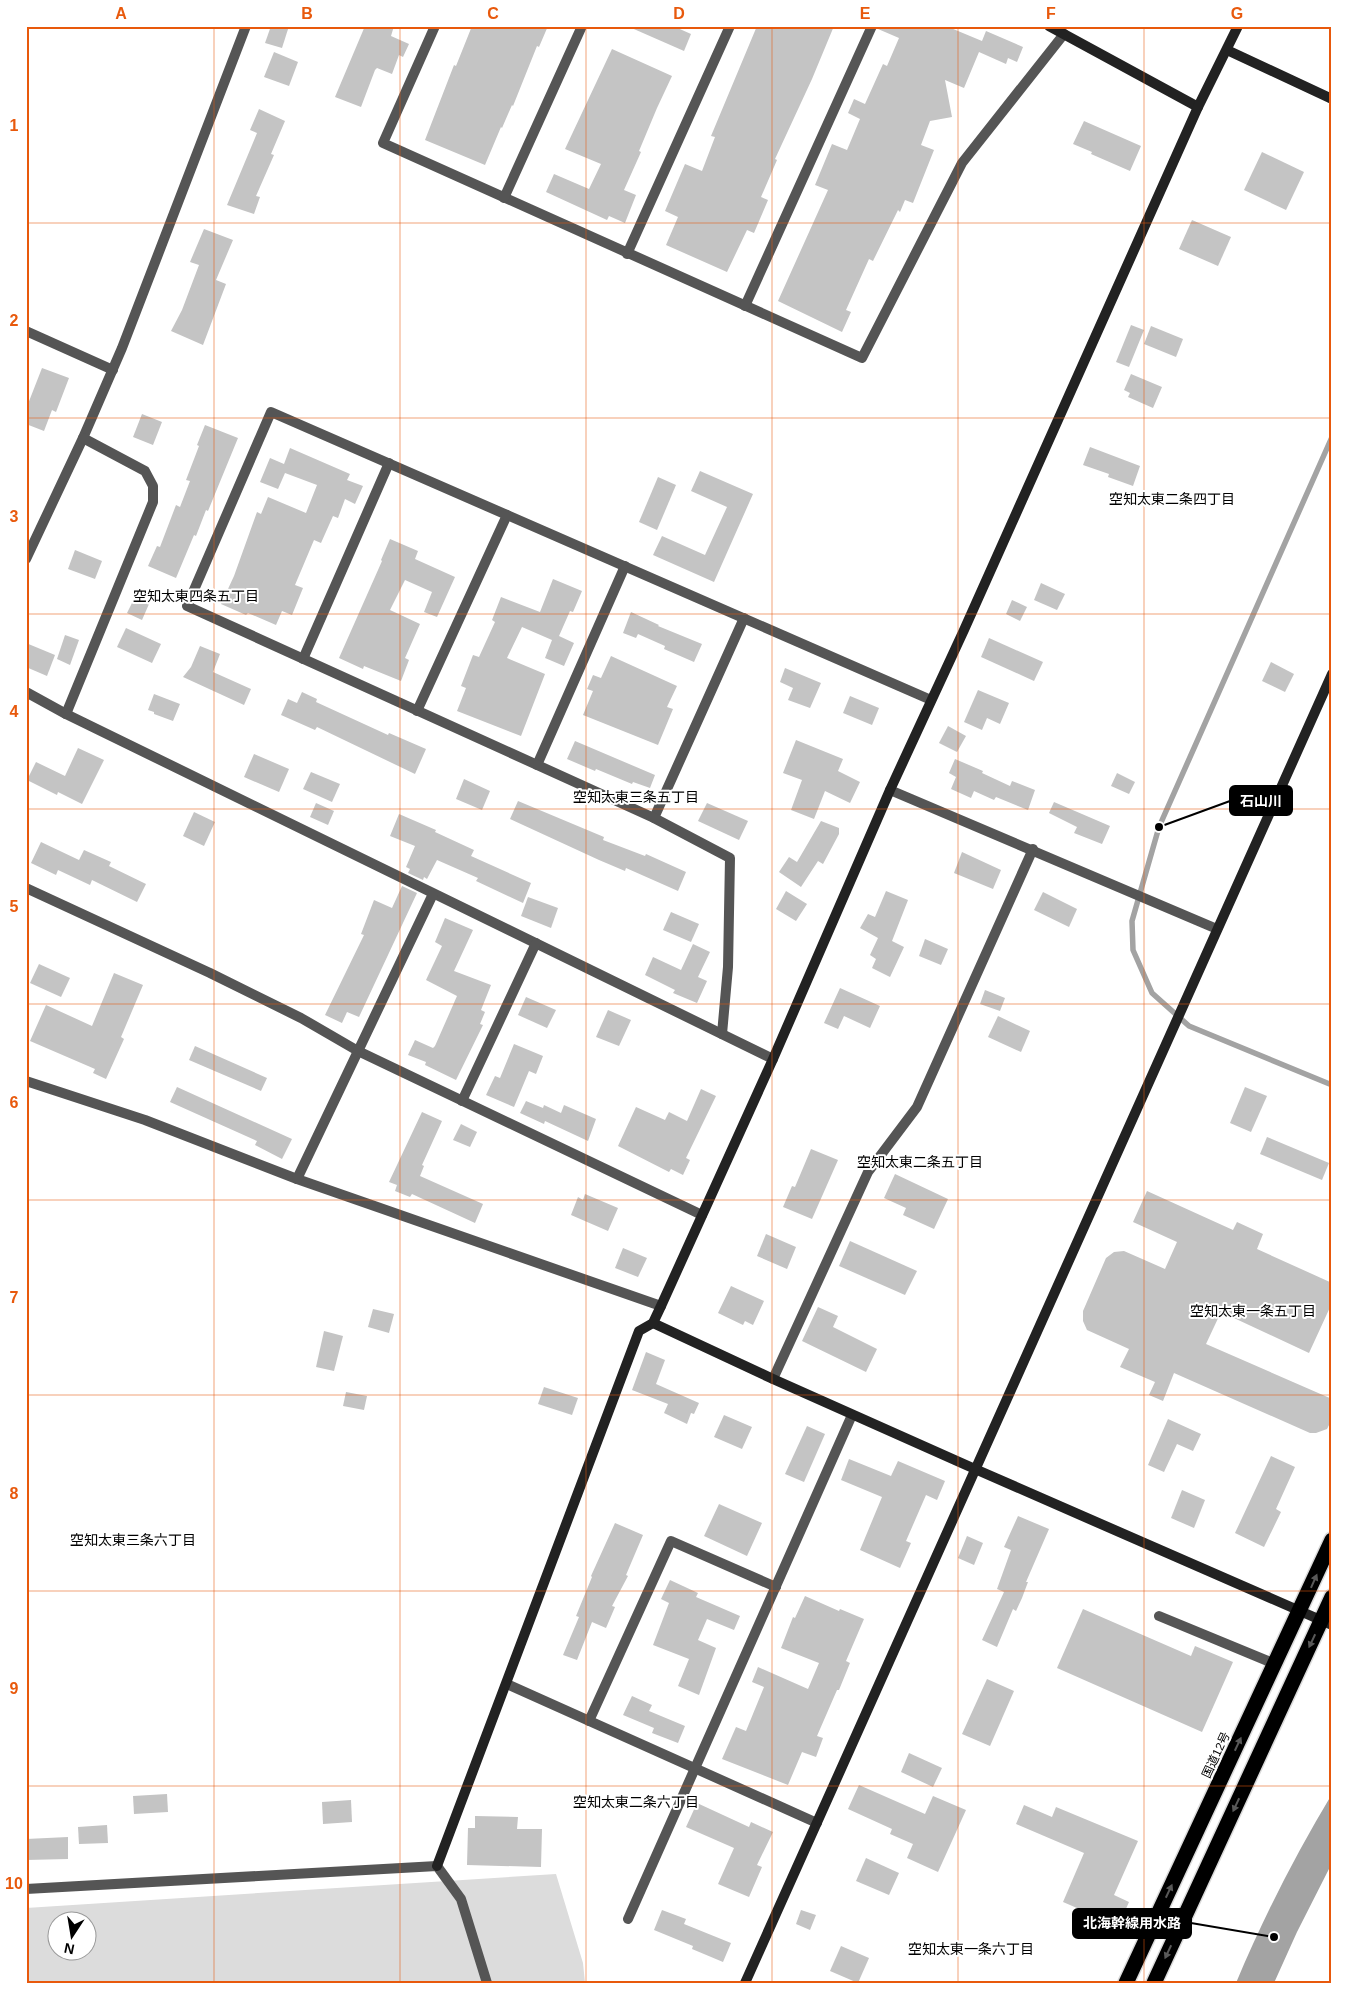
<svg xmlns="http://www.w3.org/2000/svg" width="1358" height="2009" viewBox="0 0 1358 2009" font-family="Arial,'Noto Sans JP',sans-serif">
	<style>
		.green { fill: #dcdcdc; fill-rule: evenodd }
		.water { fill: #a3a3a3 }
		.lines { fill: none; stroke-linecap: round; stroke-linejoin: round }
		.stream { stroke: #a3a3a3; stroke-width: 5.5 }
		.building { fill: #c4c4c4 }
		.highway-casing { stroke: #dbdbdb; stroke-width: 18 }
		.street { stroke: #555; stroke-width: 10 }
		.secondary { stroke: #222; stroke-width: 10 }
		.highway { stroke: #000; stroke-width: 15 }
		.oneway { fill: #595959 }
		.grid { fill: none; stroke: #e8590c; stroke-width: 1; stroke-opacity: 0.55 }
		.labels { text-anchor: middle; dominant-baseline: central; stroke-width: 4; stroke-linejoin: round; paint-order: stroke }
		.street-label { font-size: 12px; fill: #000; stroke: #fff }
		.neighbourhood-label { font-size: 14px; fill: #000; stroke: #fff }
		.leader { fill: none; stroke: #000; stroke-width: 2 }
		.callout-dot { fill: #000; stroke: #fff; stroke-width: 2 }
		.callout { fill: #000; stroke: #000; stroke-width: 2 }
		.callout-label { font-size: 14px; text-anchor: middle; font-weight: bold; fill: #fff }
		.neatline { fill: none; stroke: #e8590c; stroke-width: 2 }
		.grid-label { font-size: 16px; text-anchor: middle; font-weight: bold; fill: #e8590c }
	</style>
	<rect width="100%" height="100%" fill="#fff"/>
	<path class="green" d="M556 1874 583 1963 585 1983H26V1908ZM58 1922H88V1952H58Z"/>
	<path class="water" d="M1332 1794V1863L1297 1932 1274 1983H1236C1263 1918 1296 1854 1332 1794Z"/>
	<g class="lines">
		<path class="stream" d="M1332 437 1159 827 1132 921 1133 950 1152 993 1189 1026 1332 1085"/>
	</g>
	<g class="building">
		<path d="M271 26H289L282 48 265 43Z"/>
		<path d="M365 26H394L391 36 409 44 403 57 399 55 392 74 377 68 375 70 361 107 335 97Z"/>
		<path d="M472 26H548L539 47 537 46 513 106 512 105 502 128 501 127 485 165 425 140 454 65 456 66Z"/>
		<path d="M627 26H673L691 34 684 51Z"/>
		<path d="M757 26H834L812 79 775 159 777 160 761 197 768 200 754 233 747 230 727 272 666 245 678 217 665 211 685 164 702 171 715 137 711 136Z"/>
		<path d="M879 26H946L982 41 986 31 1023 47 1017 62 1008 58 1006 64 979 52 964 88 945 80 952 117 930 121 921 145 934 150 913 203 905 200 900 212 898 210 873 261 869 259 846 310 851 312 842 332 778 301 828 190 815 185 832 144 847 150 860 119 848 113 854 99 865 104 883 64 887 66 899 38 878 29Z"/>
		<path d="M612 49 672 76 657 108 639 151 641 152 624 190 636 195 625 223 609 216 607 220 546 192 554 174 589 189 601 164 565 149Z"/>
		<path d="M274 52 298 62 289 86 264 77Z"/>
		<path d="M259 109 285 121 271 154 274 155 256 196 260 197 254 214 227 205 257 133 250 130Z"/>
		<path d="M1084 121 1141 146 1130 171 1091 154 1092 152 1073 144Z"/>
		<path d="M1262 152 1304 172 1286 210 1244 190Z"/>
		<path d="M1192 220 1231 237 1218 266 1179 249Z"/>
		<path d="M204 229 233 240 216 280 226 284 203 345 171 331 182 310 199 265 190 262Z"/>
		<path d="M1131 325 1144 330 1129 367 1116 362Z"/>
		<path d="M1151 326 1183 339 1176 357 1144 344Z"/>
		<path d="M42 368 69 378 56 412 52 410 44 431 26 424V409Z"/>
		<path d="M1131 374 1162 387 1153 408 1128 397 1130 393 1124 390Z"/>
		<path d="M142 414 162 422 153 445 133 437Z"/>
		<path d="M205 425 238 438 208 511 206 510 196 536 194 535 176 578 148 566 157 546 160 547 176 505 180 507 190 481 186 480 199 446 197 445Z"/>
		<path d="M1090 447 1140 466 1133 486 1108 477 1109 474 1083 465Z"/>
		<path d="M290 448 350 474 347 480 363 486 355 504 345 499 338 518 333 516 321 543 314 540 295 585 303 588 292 615 282 611 276 625 248 613 246 615 221 604 234 576 257 512 261 514 268 497 306 513 317 485 285 473 278 489 260 482 270 458 284 464Z"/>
		<path d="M700 471 753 494 714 582 653 555 662 536 705 555 727 507 691 491Z"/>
		<path d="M658 477 676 485 657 530 639 522Z"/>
		<path d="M390 539 418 551 415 559 455 577 437 617 424 612 432 592 405 580 390 610 420 624 405 658 409 660 401 681 364 666 363 669 339 658 382 561 381 560Z"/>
		<path d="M75 550 102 561 95 579 68 569Z"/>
		<path d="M553 579 582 591 573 612 570 611 559 636 574 643 564 666 545 658 552 640 522 627 507 658 545 674 521 736 457 711 466 688 461 686 473 655 479 657 495 622 492 620 501 597 540 612Z"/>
		<path d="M1041 583 1065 594 1057 610 1034 600Z"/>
		<path d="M135 597 149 604 142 620 127 613Z"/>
		<path d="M1012 600 1027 607 1020 621 1006 614Z"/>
		<path d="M631 612 659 625 658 626 702 644 694 662 664 649 665 646 638 634 636 638 623 633Z"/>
		<path d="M126 628 161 644 152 663 117 647Z"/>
		<path d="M65 635 79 640 70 665 57 659Z"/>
		<path d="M989 638 1043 662 1034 681 981 657Z"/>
		<path d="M26 643 55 655 47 676 26 667Z"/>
		<path d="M200 646 220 654 213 672 251 689 244 705 183 677 191 667Z"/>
		<path d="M611 656 677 686 667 707 673 709 658 745 583 715 593 691 587 689 593 675 601 678Z"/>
		<path d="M1271 662 1294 674 1285 692 1262 681Z"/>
		<path d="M785 668 821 683 810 708 788 700 793 688 780 682Z"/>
		<path d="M978 690 1009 703 1000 724 987 718 982 730 964 722Z"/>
		<path d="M302 692 317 699 316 702 388 735 389 733 426 749 415 774 317 727 315 730 281 715 288 699 297 703Z"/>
		<path d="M154 694 180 704 173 721 154 714V712L148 710Z"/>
		<path d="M850 696 879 708 872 725 843 713Z"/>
		<path d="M948 726 966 736 957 752 939 743Z"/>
		<path d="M796 740 843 759 838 771 860 782 850 803 825 791 814 819 791 810 802 780 783 773Z"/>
		<path d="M575 741 655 775 650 788 633 782 632 784 596 769 595 771 567 759Z"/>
		<path d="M78 748 104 760 82 804 58 792 57 795 27 780 36 762 65 776Z"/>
		<path d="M254 754 289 769 279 792 244 777Z"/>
		<path d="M955 759 983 771 982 773 1010 786 1012 781 1035 790 1028 810 996 797 994 800 974 791 971 798 951 789 956 777 949 773Z"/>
		<path d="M311 772 340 784 332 802 303 789Z"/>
		<path d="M1117 773 1135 782 1129 794 1111 786Z"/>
		<path d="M464 779 490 791 482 810 456 799Z"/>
		<path d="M518 801 604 837 603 840 645 856 646 854 686 872 678 891 626 868 625 871 599 860 510 819Z"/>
		<path d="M1054 802 1110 826 1102 844 1074 833 1077 827 1049 813Z"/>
		<path d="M316 803 334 811 328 825 310 817Z"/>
		<path d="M707 803 748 821 739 840 698 821Z"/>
		<path d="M194 812 215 822 204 846 183 836Z"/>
		<path d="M399 814 436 830 435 832 474 850 471 856 531 883 523 903 476 881 478 878 437 860 427 879 424 877 423 880 408 873 410 869 406 867 415 846 390 836Z"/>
		<path d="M821 821 839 828V834L823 864 818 861 801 887 779 872 789 857 797 862Z"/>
		<path d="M41 842 79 860 84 850 111 862 109 866 146 884 137 902 92 880 90 885 58 870 56 875 31 863Z"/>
		<path d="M962 852 1001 870 993 889 954 873Z"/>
		<path d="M402 886 417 893 359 1017 347 1012 342 1023 325 1015 364 935 361 934 374 900 392 908Z"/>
		<path d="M786 891 807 904 796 921 776 909Z"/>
		<path d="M886 891 908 900 892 941 904 947 890 977 872 968 876 959 870 955 878 938 860 928 868 914 875 917Z"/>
		<path d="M1043 892 1077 909 1069 927 1034 910Z"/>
		<path d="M528 897 558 908 551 928 521 916Z"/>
		<path d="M671 912 699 924 691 942 663 930Z"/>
		<path d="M445 918 473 930 454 971 491 985 481 1010 485 1012 480 1024 483 1025 456 1080 425 1065 426 1062 408 1055 415 1040 433 1048 435 1046 457 996 426 980 442 946 435 942Z"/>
		<path d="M925 939 948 949 941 965 919 956Z"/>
		<path d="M693 944 710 952 698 977 707 981 697 1003 673 993 675 990 645 975 653 957 681 970Z"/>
		<path d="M39 964 70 978 61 997 30 983Z"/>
		<path d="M114 973 143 985 121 1037 124 1039 106 1079 93 1073 95 1069 30 1041 46 1005 92 1026Z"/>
		<path d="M840 988 880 1006 870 1028 844 1016 838 1029 824 1023Z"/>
		<path d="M985 990 1005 998 1000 1011 980 1004Z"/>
		<path d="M526 997 556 1010 547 1028 518 1015Z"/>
		<path d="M608 1010 631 1020 619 1046 596 1037Z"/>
		<path d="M998 1016 1030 1031 1021 1052 988 1037Z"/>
		<path d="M514 1044 543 1056 536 1074 529 1071 514 1107 486 1095 495 1076 500 1078Z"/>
		<path d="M195 1046 267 1078 261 1091 189 1060Z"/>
		<path d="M177 1087 292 1139 282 1159 255 1145 257 1141 170 1102Z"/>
		<path d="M1245 1087 1267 1096 1251 1132 1230 1123Z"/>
		<path d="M701 1089 716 1096 686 1158 690 1160 683 1175 671 1169 669 1172 618 1146 636 1107 665 1120 669 1112 687 1121Z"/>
		<path d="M526 1101 543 1108 544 1105 561 1113 564 1105 596 1119 588 1141 545 1121 544 1124 520 1113Z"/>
		<path d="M422 1112 442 1121 422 1165 424 1166 420 1176 483 1204 475 1223 412 1194 410 1197 395 1191 397 1185 389 1182Z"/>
		<path d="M461 1124 477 1132 470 1147 453 1140Z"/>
		<path d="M1267 1137 1329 1163 1322 1180 1260 1154Z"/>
		<path d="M811 1149 838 1160 812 1219 783 1207 792 1186 795 1187Z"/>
		<path d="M895 1174 948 1199 934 1229 903 1215 906 1208 884 1198Z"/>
		<path d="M1147 1191 1233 1230 1237 1222 1263 1234 1257 1249 1332 1283V1303L1309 1353 1221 1312 1206 1344 1332 1399V1419L1327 1429 1316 1433H1310L1174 1373 1163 1401 1149 1395 1155 1382 1120 1367 1129 1349 1087 1330 1083 1321V1311L1106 1258 1114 1252 1124 1251 1165 1269 1177 1242 1133 1222Z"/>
		<path d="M585 1194 618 1208 608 1231 571 1215 578 1197 583 1200Z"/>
		<path d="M766 1234 796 1247 787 1269 757 1256Z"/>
		<path d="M850 1241 917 1271 905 1295 839 1266Z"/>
		<path d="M623 1248 647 1258 638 1277 615 1268Z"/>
		<path d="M731 1286 764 1301 753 1325 745 1321 743 1325 718 1313Z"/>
		<path d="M818 1307 838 1316 833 1327 877 1349 866 1372 802 1341Z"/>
		<path d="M373 1309 394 1314 389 1333 368 1327Z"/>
		<path d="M324 1331 343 1336 334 1371 316 1367Z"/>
		<path d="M646 1352 665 1360 656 1384 699 1403 694 1414 691 1413 687 1424 664 1413 668 1404 632 1390Z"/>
		<path d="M544 1387 578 1398 572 1415 538 1404Z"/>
		<path d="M346 1392 367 1396 364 1410 343 1406Z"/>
		<path d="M724 1415 752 1427 742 1449 714 1437Z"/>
		<path d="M1168 1419 1201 1434 1193 1451 1177 1444 1164 1472 1148 1465Z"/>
		<path d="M807 1426 825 1434 804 1482 785 1474Z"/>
		<path d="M1271 1456 1295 1467 1276 1509 1281 1512 1264 1547 1235 1533Z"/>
		<path d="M849 1459 891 1476 898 1461 945 1481 937 1500 926 1495 906 1541 911 1543 900 1568 860 1550 882 1497 841 1480Z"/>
		<path d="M1182 1490 1205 1500 1194 1528 1171 1518Z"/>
		<path d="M719 1504 762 1523 747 1556 704 1536Z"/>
		<path d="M1018 1516 1049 1529 1026 1582H1028L1022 1598 1016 1611 1013 1609 997 1647 982 1640 1004 1592 997 1589 1011 1550 1004 1547Z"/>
		<path d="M615 1523 643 1535 626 1575 628 1576 612 1606 615 1607 606 1628 592 1622 577 1660 563 1655 579 1617 576 1616 592 1577 591 1576Z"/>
		<path d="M967 1536 983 1543 974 1565 958 1558Z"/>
		<path d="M670 1580 698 1593 696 1597 740 1616 734 1630 707 1619 698 1640 716 1648 699 1695 678 1686 689 1659 653 1645 669 1603 661 1599Z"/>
		<path d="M805 1596 839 1611 840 1609 864 1619 846 1661 850 1663 839 1690H837L817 1736 823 1738 816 1757 802 1752 788 1785 722 1759 736 1727 746 1731 764 1687 752 1682 758 1667 808 1689 819 1663 781 1648 793 1617 795 1618Z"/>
		<path d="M1083 1609 1191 1656 1195 1646 1233 1662 1202 1732 1057 1668Z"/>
		<path d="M987 1679 1014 1691 990 1746 962 1734Z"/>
		<path d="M632 1696 652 1705 649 1711 685 1726 678 1743 652 1733 654 1728 623 1715Z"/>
		<path d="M909 1753 942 1768 933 1787 901 1772Z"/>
		<path d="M859 1785 925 1814 933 1796 966 1810 938 1872 907 1858 913 1844 890 1834 892 1829 848 1809Z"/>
		<path d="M167 1794 168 1812 134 1814 133 1796Z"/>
		<path d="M351 1800 352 1822 323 1824 322 1802Z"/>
		<path d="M697 1803 749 1827 751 1822 773 1832 757 1865 762 1867 749 1897 718 1884 734 1848 686 1827Z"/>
		<path d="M1024 1805 1052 1817 1056 1807 1138 1841 1114 1895 1129 1902 1121 1920 1094 1908 1091 1914 1063 1902 1084 1853 1016 1824Z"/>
		<path d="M475 1816 518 1817 517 1829H542L541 1867 467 1865 468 1828H475Z"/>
		<path d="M107 1825 108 1843 79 1844 78 1827Z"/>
		<path d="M68 1837V1859L26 1860V1839Z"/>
		<path d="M866 1858 899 1873 889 1895 856 1881Z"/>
		<path d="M662 1910 686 1919 684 1924 731 1943 723 1962 692 1949 693 1946 654 1930Z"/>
		<path d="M801 1910 816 1915 810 1930 796 1924Z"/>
		<path d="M841 1946 869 1958 858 1983 830 1971Z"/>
	</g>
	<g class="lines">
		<defs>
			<g id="highway">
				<path d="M1126 1983 1332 1540"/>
				<path d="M1154 1983 1332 1597"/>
			</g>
		</defs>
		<use href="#highway" class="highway-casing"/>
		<g class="street">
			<path d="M435 26 383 143 862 358 962 163 1064 34"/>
			<path d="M504 198 582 26"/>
			<path d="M627 254 730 26"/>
			<path d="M745 306 872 26"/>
			<path d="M26 331 113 370"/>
			<path d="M26 559 83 438 122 348 246 26"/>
			<path d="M303 659 389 463"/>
			<path d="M26 692 66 714 773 1059"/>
			<path d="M417 711 507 515"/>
			<path d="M66 714 153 502V486L145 471 83 438"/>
			<path d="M537 765 625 566"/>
			<path d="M890 790 1217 929"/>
			<path d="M654 818 744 618"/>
			<path d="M26 888 210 973 301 1018 358 1051 702 1215"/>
			<path d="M722 1034 728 967 730 858 654 818 187 606 271 412 931 700"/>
			<path d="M26 1081 145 1120 297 1179 661 1306"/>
			<path d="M462 1101 536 943"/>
			<path d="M297 1179 433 894"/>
			<path d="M773 1379 868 1172 917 1107 1033 849"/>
			<path d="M1159 1616 1275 1664"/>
			<path d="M507 1684 817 1823"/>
			<path d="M589 1721 671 1541 776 1587"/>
			<path d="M26 1889 437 1866 461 1899 487 1983"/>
			<path d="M628 1919 852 1415"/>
		</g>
		<g class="secondary">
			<path d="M1049 26 1198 107"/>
			<path d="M1227 50 1332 99"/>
			<path d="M653 1323 773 1379 975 1469 1332 1625"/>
			<path d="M437 1866 639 1331 653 1323 661 1306 773 1059 890 790 964 630 1198 107 1238 26"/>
			<path d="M745 1983 1332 674"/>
		</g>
		<use href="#highway" class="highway"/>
	</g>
	<defs><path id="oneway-solid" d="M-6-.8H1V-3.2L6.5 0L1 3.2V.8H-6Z" transform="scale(1.25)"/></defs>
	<g class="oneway">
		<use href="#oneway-solid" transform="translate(1314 1581) rotate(-66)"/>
		<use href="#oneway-solid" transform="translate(1312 1641) rotate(115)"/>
		<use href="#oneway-solid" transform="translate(1238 1744) rotate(-65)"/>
		<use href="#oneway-solid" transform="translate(1236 1805) rotate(115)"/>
		<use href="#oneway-solid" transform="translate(1169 1891) rotate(-65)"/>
		<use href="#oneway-solid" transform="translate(1168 1952) rotate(115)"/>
	</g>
	<path class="grid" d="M214 26V1983M400 26V1983M586 26V1983M772 26V1983M958 26V1983M1144 26V1983M26 223H1332M26 418H1332M26 614H1332M26 809H1332M26 1004H1332M26 1200H1332M26 1395H1332M26 1591H1332M26 1786H1332"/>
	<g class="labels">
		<g class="street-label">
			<text transform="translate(1216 1755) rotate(-65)">国道12号</text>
		</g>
		<g class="neighbourhood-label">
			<text x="1172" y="499">空知太東二条四丁目</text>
			<text x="196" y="596">空知太東四条五丁目</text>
			<text x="636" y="797">空知太東三条五丁目</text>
			<text x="920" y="1162">空知太東二条五丁目</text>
			<text x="1253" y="1311">空知太東一条五丁目</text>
			<text x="133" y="1540">空知太東三条六丁目</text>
			<text x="636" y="1802">空知太東二条六丁目</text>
			<text x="971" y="1949">空知太東一条六丁目</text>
		</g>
	</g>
	<path class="leader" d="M1159 827L1230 801M1274 1937L1191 1923"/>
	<g class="callout-dot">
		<circle cx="1159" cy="827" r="5"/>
		<circle cx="1274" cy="1937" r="5"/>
	</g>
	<g class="callout">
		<rect x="1230" y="786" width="62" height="29" rx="5"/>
		<rect x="1073" y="1909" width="118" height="29" rx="5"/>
	</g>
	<g class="callout-label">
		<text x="1261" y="806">石山川</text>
		<text x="1132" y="1928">北海幹線用水路</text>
	</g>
	<rect width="1358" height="2009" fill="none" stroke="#ffffff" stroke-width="55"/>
	<g transform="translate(72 1936) rotate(192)"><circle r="24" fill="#ffffff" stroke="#999999"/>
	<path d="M0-4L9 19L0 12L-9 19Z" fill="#000000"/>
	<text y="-8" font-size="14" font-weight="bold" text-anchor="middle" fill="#000000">N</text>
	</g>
	<rect x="28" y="28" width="1302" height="1954" class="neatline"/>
	<g class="grid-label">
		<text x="121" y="19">A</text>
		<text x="307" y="19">B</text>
		<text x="493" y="19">C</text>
		<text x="679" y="19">D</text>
		<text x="865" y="19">E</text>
		<text x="1051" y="19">F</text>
		<text x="1237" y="19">G</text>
		<text x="14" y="131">1</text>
		<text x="14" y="326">2</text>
		<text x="14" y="522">3</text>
		<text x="14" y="717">4</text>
		<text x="14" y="912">5</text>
		<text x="14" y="1108">6</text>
		<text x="14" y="1303">7</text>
		<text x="14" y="1499">8</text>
		<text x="14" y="1694">9</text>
		<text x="14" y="1889">10</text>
	</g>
</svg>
